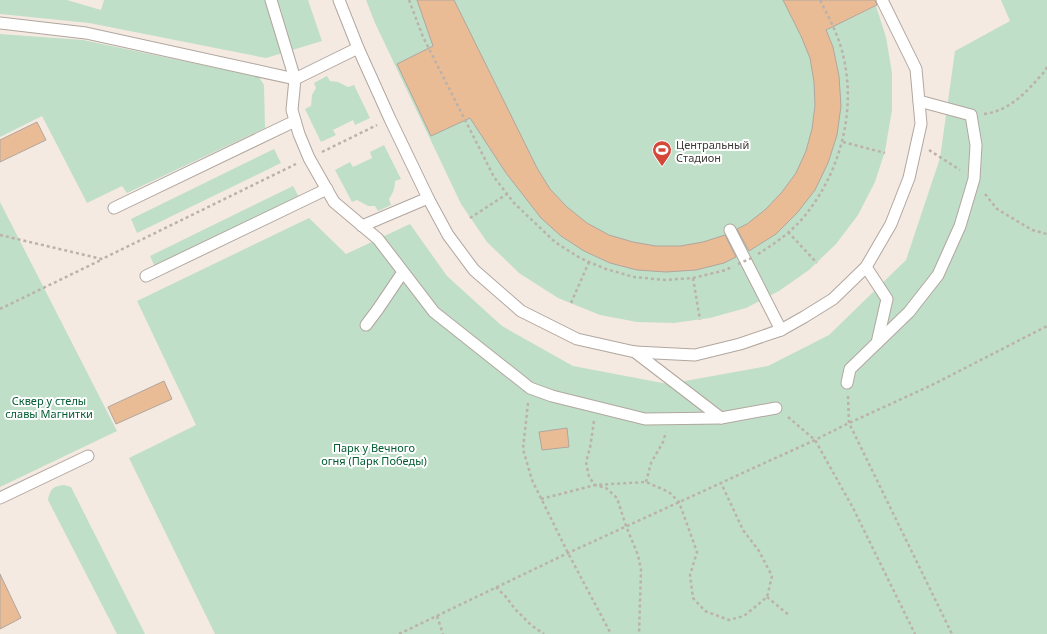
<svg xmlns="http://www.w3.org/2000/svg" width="1047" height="634" viewBox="0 0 1047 634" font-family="'Noto Sans',sans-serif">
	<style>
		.green { fill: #c0dfc8 }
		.building { fill: #eabc95; stroke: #b0a69e }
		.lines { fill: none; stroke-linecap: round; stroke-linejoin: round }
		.lane-casing { stroke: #b1a79f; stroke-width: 13 }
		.path { stroke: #bbb2ab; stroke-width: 2.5; stroke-dasharray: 3 3; stroke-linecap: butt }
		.lane { stroke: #fff; stroke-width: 11 }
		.path-bridge { stroke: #bbb2ab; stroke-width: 2.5; stroke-dasharray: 3 3; stroke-linecap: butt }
		.labels { text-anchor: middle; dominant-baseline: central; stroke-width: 4; stroke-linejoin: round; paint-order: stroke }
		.poi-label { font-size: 11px; fill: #3d3936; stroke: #fff; text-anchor: start }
		.park-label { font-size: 11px; fill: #025c31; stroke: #fff }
	</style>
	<rect width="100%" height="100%" fill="#f5eae2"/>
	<g class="green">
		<path d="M0 0H67L101 10 104 0H308L322 41 266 58 89 23 0 14Z"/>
		<path d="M366 0H836L847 20 876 6 886 37 892 73V110L885 151 875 182 858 215 836 244 809 270 779 291 746 308 710 318 674 323 637 322 600 315 558 298 519 273 487 242 461 204 375 23Z"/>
		<path d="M1001 0H1047V634H215L129 458 196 425 137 301 309 218 346 254 410 224 447 276 502 326 573 366 668 384 768 366 829 335 906 260 940 158 955 51 1010 21Z"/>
		<path d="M0 34 83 40 259 77 264 85 265 128 127 193 122 186 87 203 42 116 0 137Z"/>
		<path d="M327 76 330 81 338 82 348 87 354 85 370 118 355 125 353 120 333 130 336 135 321 142 305 109 311 106 312 95 316 88 314 83Z"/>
		<path d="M384 145 401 179 395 181C395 188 393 193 389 199L391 205 378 211 375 206H368L357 200 352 202 335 170 350 162 353 167 372 158 370 152Z"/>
		<path d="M274 149 281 163 137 233 131 219Z"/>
		<path d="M293 186 300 199 156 269 150 256Z"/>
		<path d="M0 202 117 431 0 487Z"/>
		<path d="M64 485 71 487 145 634H117L48 500C50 489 53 486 64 485Z"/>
	</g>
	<g class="building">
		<path d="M417 0H454L537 168 550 189 567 207 587 223 609 235 633 242 656 246H680L703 242 725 235 736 257 724 263 696 270 666 272 637 270 610 263 584 251 561 236 541 218 506 173 470 118 431 136 397 64 433 46Z"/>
		<path d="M783 0H875L877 5 826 30 833 47 839 76 841 106 837 135 828 163 815 190 797 213 776 234 749 251 737 229 747 224 766 209 782 192 796 173 806 151 812 129 815 105 814 82 810 58 801 36Z"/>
		<path d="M37 122 46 140 0 162V140Z"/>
		<path d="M164 381 172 399 116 424 108 407Z"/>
		<path d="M567 428 569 447 542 450 539 432Z"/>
		<path d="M0 574 21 618 0 629Z"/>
	</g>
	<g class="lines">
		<defs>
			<g id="lane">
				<path d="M271 0 295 79 292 110 299 134 309 158 334 202 378 239 434 312 530 388 552 396 645 419 721 418 776 408"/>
				<path d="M339 0 358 48 390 119 428 198 448 235 474 270 521 311 577 339 635 352 695 355 740 344 781 330 804 317 833 299 866 267 891 224 909 178 921 124 916 69 882 0"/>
				<path d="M0 23 86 33 295 79 358 48"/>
				<path d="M114 208 295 121"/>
				<path d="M362 226 428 198"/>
				<path d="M730 230 781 330"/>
				<path d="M866 267 887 299 877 343"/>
				<path d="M146 276 327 189"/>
				<path d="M366 325 378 309 403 272"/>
				<path d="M635 352 721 418"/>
				<path d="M847 383 850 369 909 312 938 275 960 226 974 179 976 145 971 115 919 101"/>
				<path d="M0 498 88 456"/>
			</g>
		</defs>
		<use href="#lane" class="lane-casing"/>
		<g class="path">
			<path d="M409 0 423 37 494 177 514 203 555 242 580 258 589 262 606 269 634 277 665 280 693 278 726 270 733 266"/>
			<path d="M984 114C1012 110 1027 91 1045 71L1047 67"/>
			<path d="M843 142 885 153"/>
			<path d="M929 150 960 170"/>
			<path d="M322 152 377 125"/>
			<path d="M985 194 997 209 1032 230 1047 234"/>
			<path d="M470 218 507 194"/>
			<path d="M788 232 817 263"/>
			<path d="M0 235 102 259 296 164"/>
			<path d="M758 254C774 244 790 233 803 218 842 171 859 104 840 44 835 29 827 14 820 0"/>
			<path d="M693 278 700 320"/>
			<path d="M571 303 589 262"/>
			<path d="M0 309 101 260"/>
			<path d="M848 396 849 423 952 634"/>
			<path d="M528 403 523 449 532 480 568 553 611 634"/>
			<path d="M788 417 815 440 853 508 915 634"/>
			<path d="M594 421 590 448 586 462 589 477 595 485 606 488 617 498 626 526 638 555 641 570 639 634"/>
			<path d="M646 482 651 463 663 442 666 432"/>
			<path d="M541 499 595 485 646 482 669 492 679 502 697 552 690 575 693 598 705 611 729 620 744 616 767 597 772 576 759 551 743 530 721 483"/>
			<path d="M496 587 506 597 515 609 531 625 544 634"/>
			<path d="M767 597 790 616"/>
			<path d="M437 616 443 634"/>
			<path d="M399 634 568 553 815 440 849 423 934 384 1047 326"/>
		</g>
		<use href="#lane" class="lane"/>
		<path class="path-bridge" d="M738 264 754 257"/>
	</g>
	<defs>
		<symbol id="stadium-pin" viewBox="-11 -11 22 30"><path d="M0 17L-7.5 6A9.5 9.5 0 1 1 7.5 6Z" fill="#d44739" stroke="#fff"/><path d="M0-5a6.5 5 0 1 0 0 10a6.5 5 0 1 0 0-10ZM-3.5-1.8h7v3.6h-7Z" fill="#fff"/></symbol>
	</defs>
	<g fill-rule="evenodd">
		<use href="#stadium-pin" x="651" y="139" width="22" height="30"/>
	</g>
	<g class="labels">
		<g class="poi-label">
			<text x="676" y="144">Центральный<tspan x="676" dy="13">Стадион</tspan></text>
		</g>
		<g class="park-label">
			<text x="49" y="400">Сквер у стелы<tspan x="49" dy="13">славы Магнитки</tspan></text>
			<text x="374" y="447">Парк у Вечного<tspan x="374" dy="13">огня (Парк Победы)</tspan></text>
		</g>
	</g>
</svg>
